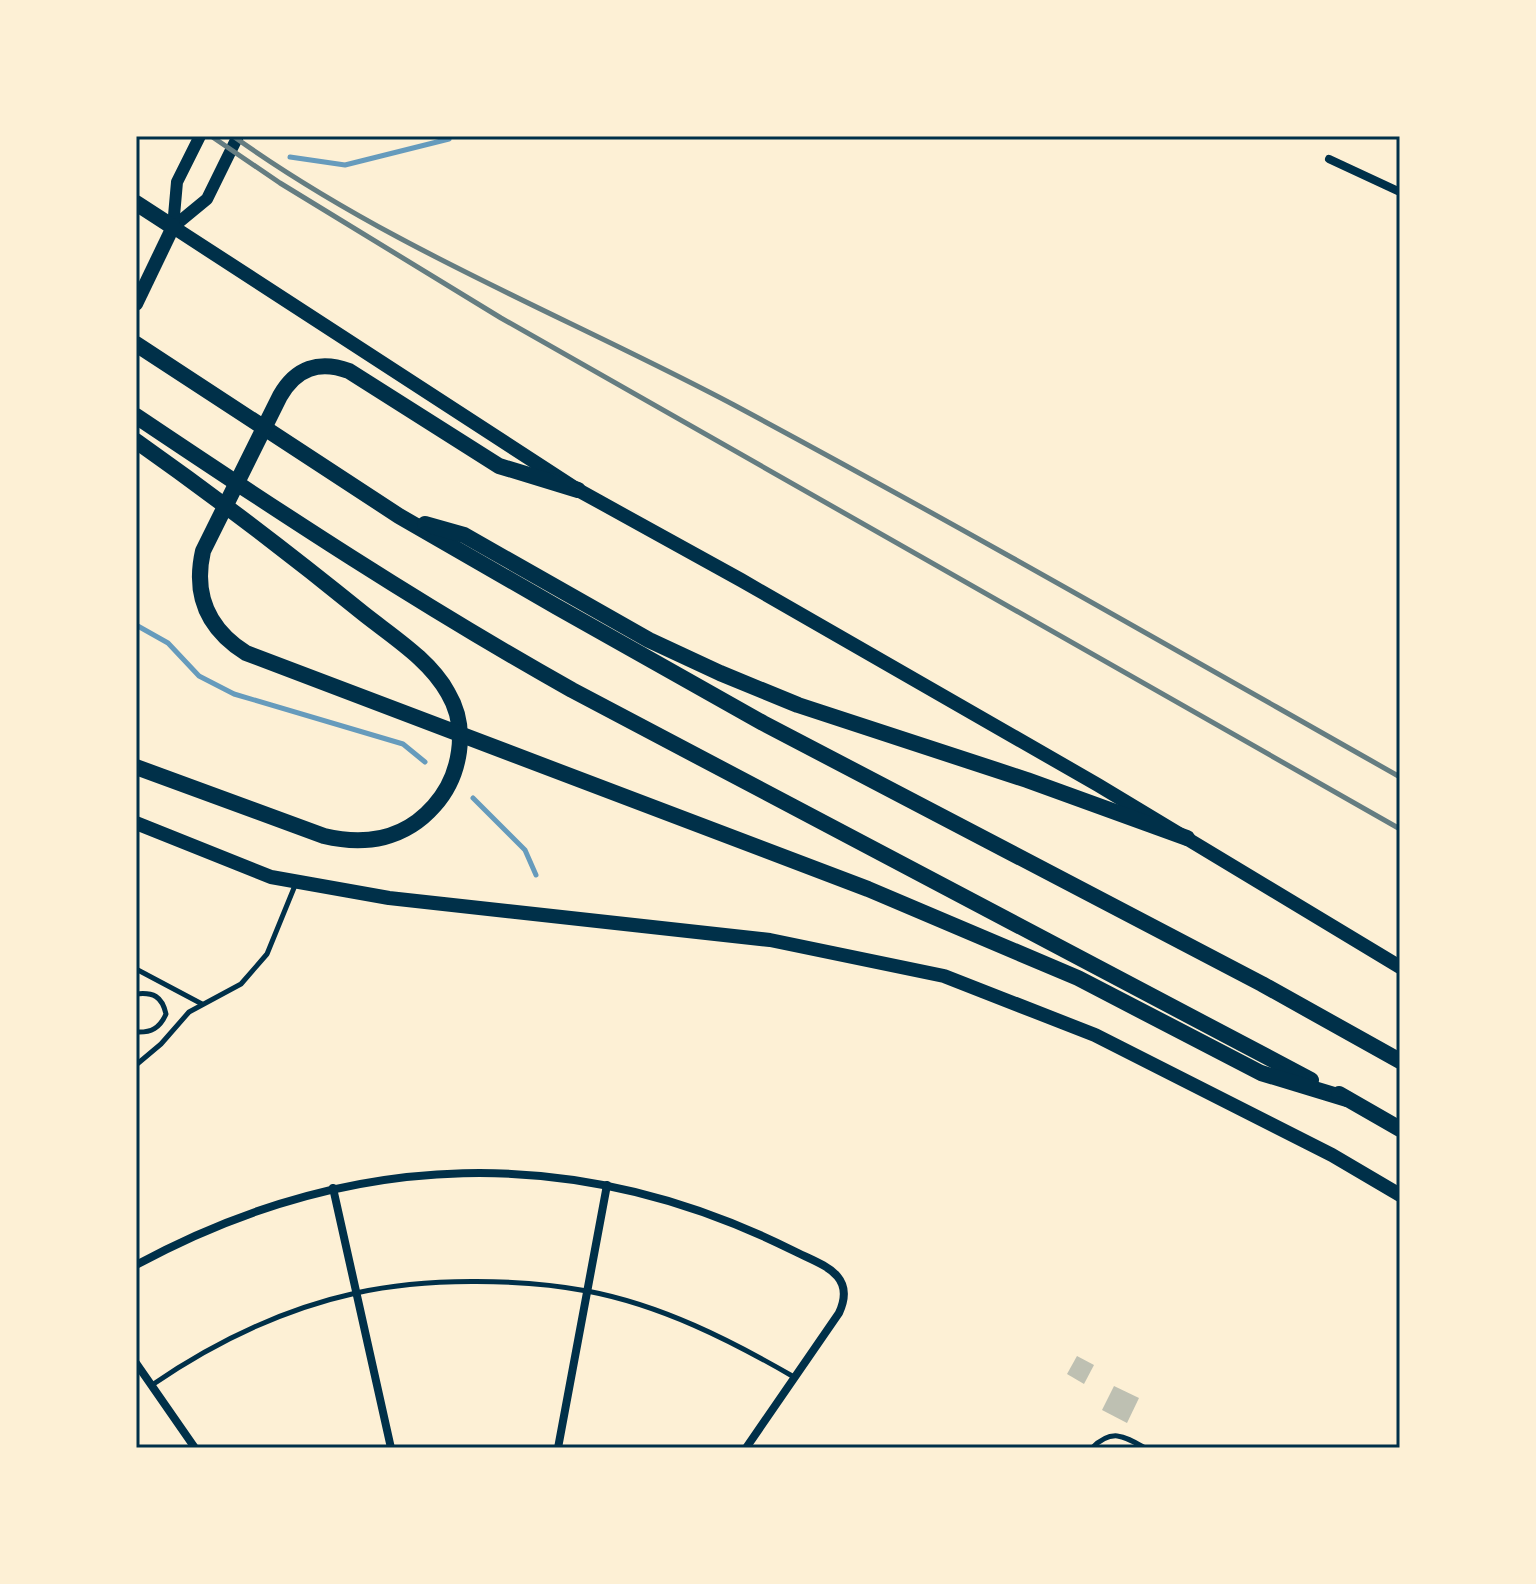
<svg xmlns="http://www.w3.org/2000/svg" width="1536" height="1584" viewBox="0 0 1536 1584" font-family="'Sofia Sans Condensed',sans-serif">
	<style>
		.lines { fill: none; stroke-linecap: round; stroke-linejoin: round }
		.stream { stroke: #669bbc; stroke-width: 5 }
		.building { fill: #bec0b2 }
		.service { stroke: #003049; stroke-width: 5 }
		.minor { stroke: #003049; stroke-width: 8 }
		.tertiary { stroke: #003049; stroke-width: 12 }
		.secondary { stroke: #003049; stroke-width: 14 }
		.primary { stroke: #003049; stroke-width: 14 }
		.motorway { stroke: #003049; stroke-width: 16 }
		.rail { stroke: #657d81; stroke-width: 5 }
		.neatline { fill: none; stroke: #003049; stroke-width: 3 }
	</style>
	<rect width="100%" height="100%" fill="#fdf0d5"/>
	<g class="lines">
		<g class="stream">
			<path d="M290 157 345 165 449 139"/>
			<path d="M136 625 168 643 199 676 234 694 403 744 425 762"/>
			<path d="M473 798 525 850 536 875"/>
		</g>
	</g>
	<g class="building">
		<path d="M1077 1356 1094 1365 1084 1384 1067 1374Z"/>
		<path d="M1114 1386 1139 1398 1127 1423 1102 1410Z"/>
	</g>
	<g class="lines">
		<g class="service">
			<path d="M136 969 202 1004"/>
			<path d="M136 994C153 992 162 996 166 1014 160 1028 151 1033 136 1032"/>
			<path d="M136 1065 161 1044 189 1012 241 984 267 954 296 883"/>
			<path d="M152 1385C213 1343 284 1309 356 1293 423 1278 520 1278 587 1291 661 1305 730 1340 794 1377"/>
			<path d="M1092 1448C1112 1428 1124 1436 1145 1448"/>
		</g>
		<g class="minor">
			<path d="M1329 159 1400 192"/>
			<path d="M333 1188 391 1448"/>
			<path d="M136 1265C350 1149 575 1141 794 1251 822 1265 857 1274 839 1313L746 1448"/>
			<path d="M136 1363 195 1448"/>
			<path d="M558 1448 607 1185"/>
		</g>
		<g class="tertiary">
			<path d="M173 227 207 199 238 136"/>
			<path d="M173 227 177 182 200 136"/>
		</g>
		<g class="secondary">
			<path d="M173 227 578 490 741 580 1098 785 1400 967"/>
			<path d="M136 823 271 877 389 898 770 940 944 976 1095 1035 1332 1155 1400 1195"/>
		</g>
		<path class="primary" d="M136 304 173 227"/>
		<g class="motorway">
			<path d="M136 203 173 227"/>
			<path d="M136 344 399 516 557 607 763 723 1262 984 1400 1061"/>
			<path d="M136 416C279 512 422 606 572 690L1311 1080"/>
			<path d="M136 441C214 496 290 554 364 614 393 637 430 660 448 693 469 728 461 776 434 806 405 839 366 846 324 836L136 767"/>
			<path d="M578 490 499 466 349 371C319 360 296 368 280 396L203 551C193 595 208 629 246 653L868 889 1078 978 1261 1073 1347 1099"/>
			<path d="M425 524 464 535 649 640 720 673 798 705 1027 780 1187 838"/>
			<path d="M1339 1094 1400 1129"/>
		</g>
		<g class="rail">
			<path d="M211 136 280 183 501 318 1400 829"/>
			<path d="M233 136C388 247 566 316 734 405 958 525 1179 652 1400 777"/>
		</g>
	</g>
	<rect width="1536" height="1584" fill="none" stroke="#fdf0d5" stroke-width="276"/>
	<rect x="138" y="138" width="1260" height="1308" class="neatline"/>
</svg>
